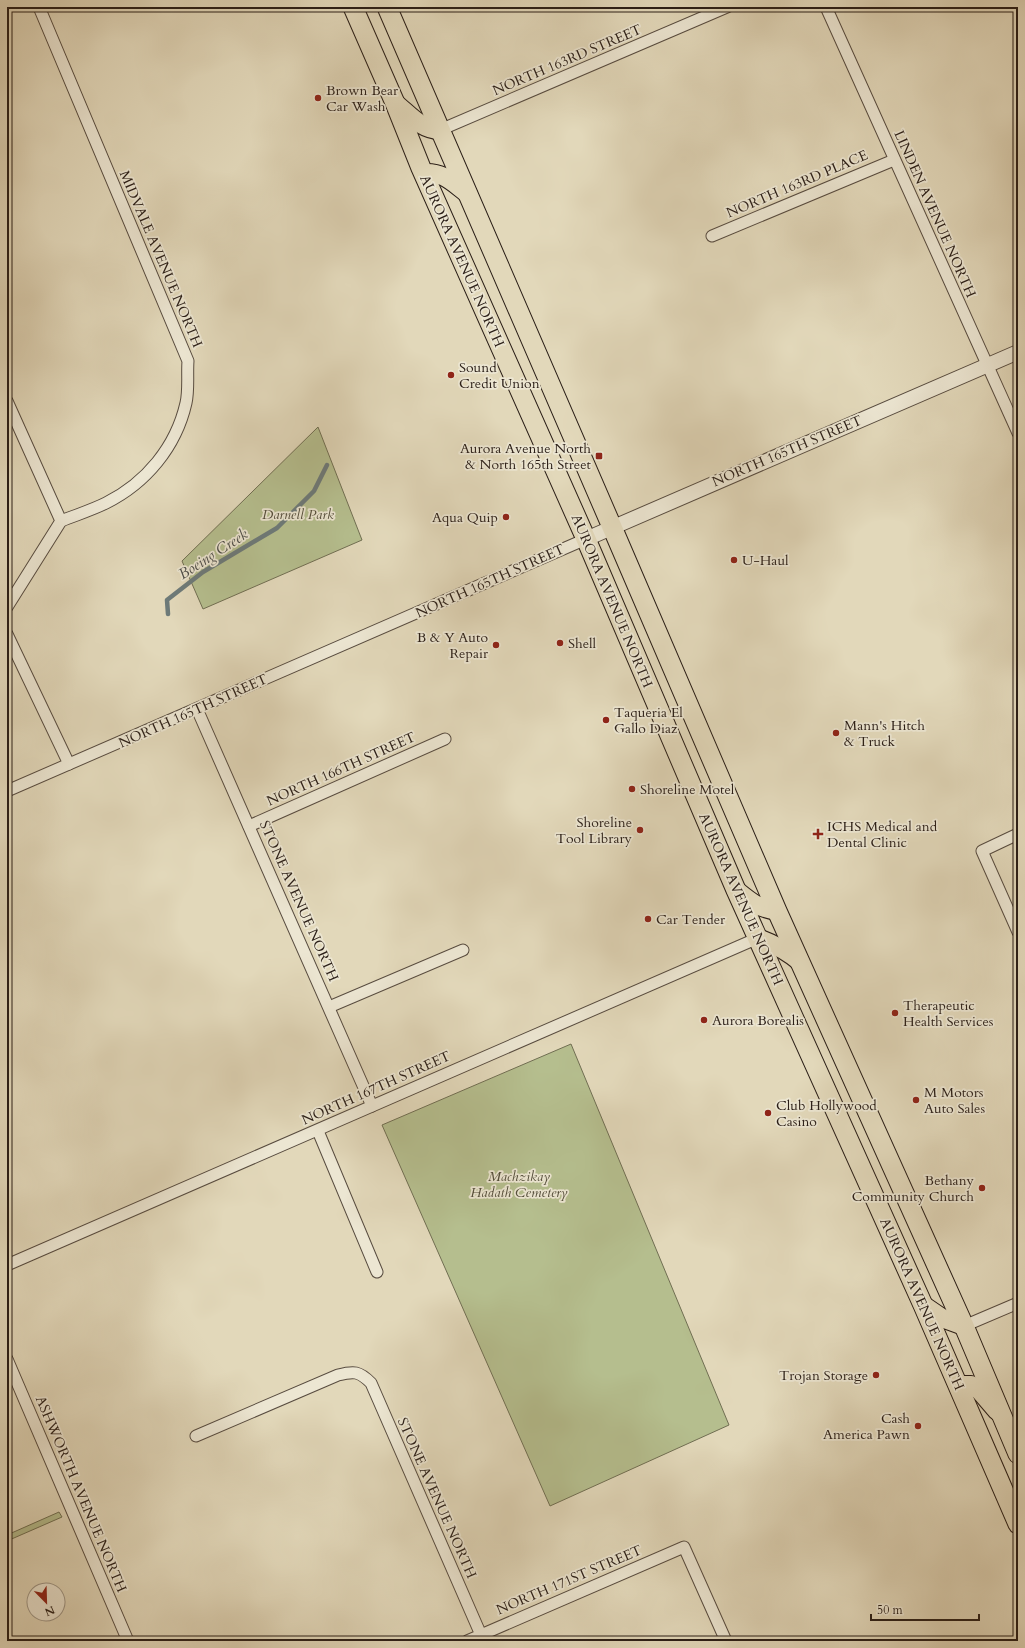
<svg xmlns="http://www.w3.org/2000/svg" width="1025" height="1648" viewBox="0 0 1025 1648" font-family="Cardo,serif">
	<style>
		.green { fill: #b5be8e; stroke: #706e52 }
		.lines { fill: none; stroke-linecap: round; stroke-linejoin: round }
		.stream { stroke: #6d7a79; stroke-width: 4.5 }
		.minor-casing { stroke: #584c40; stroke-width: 13 }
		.tertiary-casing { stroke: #584c40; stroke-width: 16 }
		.primary-casing { stroke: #2a1e17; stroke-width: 20 }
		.trunk-casing { stroke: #2a1e17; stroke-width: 21 }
		.minor { stroke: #ece6d2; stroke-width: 11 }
		.tertiary { stroke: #ece6d2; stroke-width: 14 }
		.primary { stroke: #e2d8ba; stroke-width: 18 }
		.trunk { stroke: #e2d8ba; stroke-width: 19 }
		.poi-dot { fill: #8f2418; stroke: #ece6d2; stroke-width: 1.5 }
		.labels { text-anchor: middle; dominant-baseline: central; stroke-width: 3.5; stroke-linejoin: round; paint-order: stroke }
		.street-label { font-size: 14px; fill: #2a1e17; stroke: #ece6d2 }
		.poi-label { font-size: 14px; fill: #2a1e17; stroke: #ece6d2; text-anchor: start }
		.park-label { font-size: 14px; font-style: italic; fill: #544e3b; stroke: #ece6d2 }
		.water-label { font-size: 15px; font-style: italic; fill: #4b4c48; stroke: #ece6d2 }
	</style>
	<rect width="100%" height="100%" fill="#e2d8ba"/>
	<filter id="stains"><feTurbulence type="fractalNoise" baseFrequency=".005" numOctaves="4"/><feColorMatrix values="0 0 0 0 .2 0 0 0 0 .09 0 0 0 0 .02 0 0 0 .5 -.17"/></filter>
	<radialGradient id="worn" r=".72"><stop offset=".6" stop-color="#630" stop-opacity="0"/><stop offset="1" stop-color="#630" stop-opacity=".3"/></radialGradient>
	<g class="green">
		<path d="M318 427 362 540 203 609 182 561Z"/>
		<path d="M571 1044 729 1425 550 1506 382 1125Z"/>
		<path d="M59 1512 62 1517 7 1541V1535Z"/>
	</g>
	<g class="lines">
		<path class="stream" d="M168 614 167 600 203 572 277 528 314 491 327 465"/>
		<defs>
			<g id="minor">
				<path d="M39 7 188 361C187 374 189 390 186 403 176 447 146 483 106 503 92 510 76 515 61 521"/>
				<path d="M826 7 1018 433"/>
				<path d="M440 130 727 7"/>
				<path d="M712 236 894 160"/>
				<path d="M7 401 61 521 7 607"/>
				<path d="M7 634 69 764"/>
				<path d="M197 709 372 1106"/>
				<path d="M7 791 586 539"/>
				<path d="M249 826 445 739"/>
				<path d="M1018 834 982 851 1018 932"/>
				<path d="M329 1007 463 950"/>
				<path d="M318 1131 377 1272"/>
				<path d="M7 1265 758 938"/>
				<path d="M964 1326 1018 1303"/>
				<path d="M7 1359 128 1641"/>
				<path d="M196 1436 338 1375C354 1371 359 1371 371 1383L481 1635"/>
				<path d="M467 1641 684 1547 726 1641"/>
			</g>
			<path id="tertiary" d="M586 539 1018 352"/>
			<g id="primary">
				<path d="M395 103C409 114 421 130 440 130"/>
				<path d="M424 173C444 172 452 182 468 194"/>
				<path d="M736 890C752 903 756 907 777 911"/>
				<path d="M758 938C774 944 786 950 799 961"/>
				<path d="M923 1305 942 1318 964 1326"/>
				<path d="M958 1385H971L979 1390 997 1411"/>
			</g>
			<g id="trunk">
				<path d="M353 7 395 103 421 168 586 539 736 890 923 1305 1018 1524"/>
				<path d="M387 7 612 527 777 911 964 1326 1018 1454"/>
			</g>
		</defs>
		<use href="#minor" class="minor-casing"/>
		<use href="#tertiary" class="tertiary-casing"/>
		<use href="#primary" class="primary-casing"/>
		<use href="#trunk" class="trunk-casing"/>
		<use href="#minor" class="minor"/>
		<use href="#tertiary" class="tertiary"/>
		<use href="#primary" class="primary"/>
		<use href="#trunk" class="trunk"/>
	</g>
	<g class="poi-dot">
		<circle cx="318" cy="98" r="4"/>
		<circle cx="451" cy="375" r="4"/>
		<rect x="595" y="452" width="8" height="8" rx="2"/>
		<circle cx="506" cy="517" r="4"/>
		<circle cx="734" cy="560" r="4"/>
		<circle cx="560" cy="643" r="4"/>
		<circle cx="496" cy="645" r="4"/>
		<circle cx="606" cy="720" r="4"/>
		<circle cx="836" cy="733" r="4"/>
		<circle cx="632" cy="789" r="4"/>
		<circle cx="640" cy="830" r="4"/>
		<path d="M816 828h4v4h4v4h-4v4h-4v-4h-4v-4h4z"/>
		<circle cx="648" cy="919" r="4"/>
		<circle cx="895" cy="1013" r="4"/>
		<circle cx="704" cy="1020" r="4"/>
		<circle cx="916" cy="1100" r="4"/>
		<circle cx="768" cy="1113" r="4"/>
		<circle cx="982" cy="1188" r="4"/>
		<circle cx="876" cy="1375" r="4"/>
		<circle cx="918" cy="1426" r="4"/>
	</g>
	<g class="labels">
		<g class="street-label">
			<text transform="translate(567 60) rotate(-23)">NORTH 163RD STREET</text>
			<text transform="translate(797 184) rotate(-23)">NORTH 163RD PLACE</text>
			<text transform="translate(935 214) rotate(66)">LINDEN AVENUE NORTH</text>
			<text transform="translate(161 259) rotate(67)">MIDVALE AVENUE NORTH</text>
			<text transform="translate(462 261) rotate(66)">AURORA AVENUE NORTH</text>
			<text transform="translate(787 451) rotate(-23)">NORTH 165TH STREET</text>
			<text transform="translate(490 581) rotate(-24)">NORTH 165TH STREET</text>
			<text transform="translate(612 601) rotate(67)">AURORA AVENUE NORTH</text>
			<text transform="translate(193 711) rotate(-24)">NORTH 165TH STREET</text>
			<text transform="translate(341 769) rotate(-24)">NORTH 166TH STREET</text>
			<text transform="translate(741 899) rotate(66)">AURORA AVENUE NORTH</text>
			<text transform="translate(299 901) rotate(66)">STONE AVENUE NORTH</text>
			<text transform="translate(376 1088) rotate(-24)">NORTH 167TH STREET</text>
			<text transform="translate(922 1304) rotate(66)">AURORA AVENUE NORTH</text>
			<text transform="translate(81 1494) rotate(67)">ASHWORTH AVENUE NORTH</text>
			<text transform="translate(437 1498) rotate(66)">STONE AVENUE NORTH</text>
			<text transform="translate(569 1580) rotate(-23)">NORTH 171ST STREET</text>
		</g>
		<g class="poi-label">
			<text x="326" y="90">Brown Bear<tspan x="326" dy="16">Car Wash</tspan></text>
			<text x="459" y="367">Sound<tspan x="459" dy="16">Credit Union</tspan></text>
			<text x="591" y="448" text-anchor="end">Aurora Avenue North<tspan x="591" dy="16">&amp; North 165th Street</tspan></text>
			<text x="498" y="517" text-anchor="end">Aqua Quip</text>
			<text x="742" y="560">U-Haul</text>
			<text x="488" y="637" text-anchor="end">B &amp; Y Auto<tspan x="488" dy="16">Repair</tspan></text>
			<text x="568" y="643">Shell</text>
			<text x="614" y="712">Taqueria El<tspan x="614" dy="16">Gallo Diaz</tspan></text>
			<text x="844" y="725">Mann's Hitch<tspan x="844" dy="16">&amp; Truck</tspan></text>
			<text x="640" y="789">Shoreline Motel</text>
			<text x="632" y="822" text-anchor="end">Shoreline<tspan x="632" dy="16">Tool Library</tspan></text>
			<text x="827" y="826">ICHS Medical and<tspan x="827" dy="16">Dental Clinic</tspan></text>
			<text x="656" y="919">Car Tender</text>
			<text x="903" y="1005">Therapeutic<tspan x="903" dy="16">Health Services</tspan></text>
			<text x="712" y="1020">Aurora Borealis</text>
			<text x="924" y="1092">M Motors<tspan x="924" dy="16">Auto Sales</tspan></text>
			<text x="776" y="1105">Club Hollywood<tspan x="776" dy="16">Casino</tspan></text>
			<text x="974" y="1180" text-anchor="end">Bethany<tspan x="974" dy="16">Community Church</tspan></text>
			<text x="868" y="1375" text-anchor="end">Trojan Storage</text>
			<text x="910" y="1418" text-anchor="end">Cash<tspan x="910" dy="16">America Pawn</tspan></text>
		</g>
		<g class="park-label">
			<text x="298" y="514">Darnell Park</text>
			<text x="519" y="1176">Machzikay<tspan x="519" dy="16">Hadath Cemetery</tspan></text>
		</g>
		<g class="water-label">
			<text transform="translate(213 554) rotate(-33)">Boeing Creek</text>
		</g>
	</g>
	<rect width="1025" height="1648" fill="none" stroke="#e2d8ba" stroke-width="24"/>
	<rect x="8" y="8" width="1009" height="1632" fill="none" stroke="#2a1e17" stroke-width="2"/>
	<rect x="12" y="12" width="1001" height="1624" fill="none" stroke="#2a1e17"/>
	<g transform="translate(46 1602) rotate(157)"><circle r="19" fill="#ece6d2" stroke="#9e9687"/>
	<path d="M0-3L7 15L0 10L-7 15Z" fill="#8f2418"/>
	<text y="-6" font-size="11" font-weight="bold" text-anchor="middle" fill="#2a1e17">N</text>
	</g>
	<path d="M871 1614v6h108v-6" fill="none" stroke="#2a1e17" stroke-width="2"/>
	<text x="877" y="1614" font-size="12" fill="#2a1e17" stroke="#ece6d2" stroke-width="3" paint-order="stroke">50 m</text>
	<rect width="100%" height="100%" filter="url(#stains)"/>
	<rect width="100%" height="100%" fill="url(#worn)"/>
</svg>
